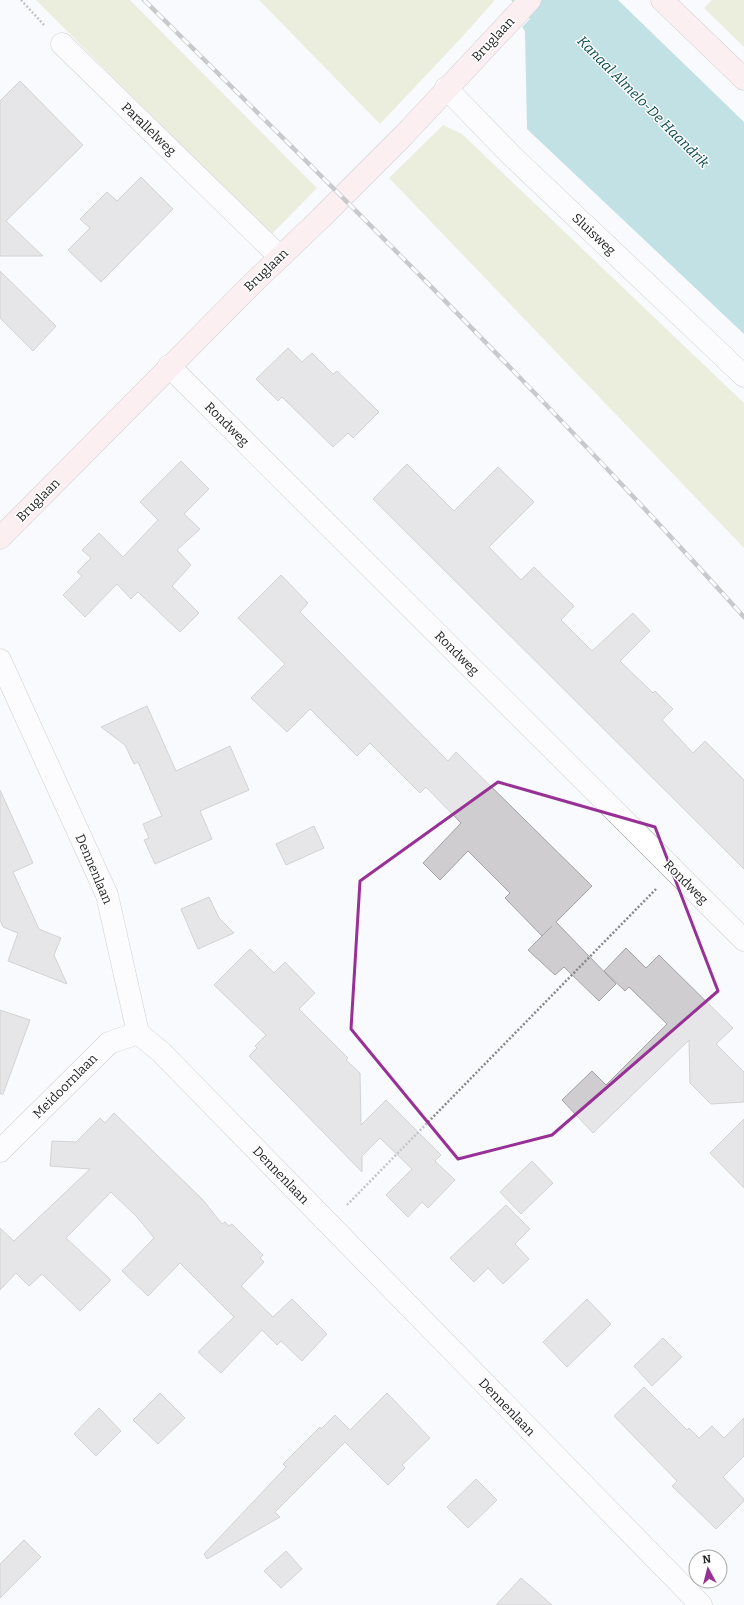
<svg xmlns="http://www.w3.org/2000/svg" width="744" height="1605" viewBox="0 0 744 1605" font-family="Bitter,serif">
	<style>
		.green { fill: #dce0b7 }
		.water { fill: #7ec3c5 }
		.building { fill: #cfcdcf; stroke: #a3a2a4 }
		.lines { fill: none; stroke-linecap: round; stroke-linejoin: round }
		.street-casing { stroke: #9b9c9e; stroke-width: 23 }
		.secondary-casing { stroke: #9b9c9e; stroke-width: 23 }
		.path { stroke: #87888a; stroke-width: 2.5; stroke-dasharray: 2 2; stroke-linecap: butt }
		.street { stroke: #fff; stroke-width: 22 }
		.secondary { stroke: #fde2e3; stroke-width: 22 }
		.rail-casing { stroke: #8e8f90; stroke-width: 4.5 }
		.rail { stroke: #fff; stroke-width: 3; stroke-dasharray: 9; stroke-linecap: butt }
		.marked { fill: none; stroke: #983196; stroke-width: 3; stroke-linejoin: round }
		.labels { text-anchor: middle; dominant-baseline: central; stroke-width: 3; stroke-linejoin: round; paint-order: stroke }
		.street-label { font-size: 13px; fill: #222323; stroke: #fff }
		.water-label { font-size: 14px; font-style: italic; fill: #07484b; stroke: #fff }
	</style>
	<rect width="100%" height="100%" fill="#f9fafd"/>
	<g class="green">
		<path d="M36 0H130L317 188 271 235Z"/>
		<path d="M259 0H493L494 1 464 35 380 124Z"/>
		<path d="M712 0H744V47L704 8Z"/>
		<path d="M443 125 462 134 744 403V548L389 178Z"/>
	</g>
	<path class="water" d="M511 0H618L744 122V334L527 129 525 31 522 27 530 19Z"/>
	<g class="building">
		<path d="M20 81 83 145 6 221 43 256H0V101Z"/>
		<path d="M141 177 173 209 101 282 68 250 90 228 80 219 107 192 117 201Z"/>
		<path d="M0 271 56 326 33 351 0 318Z"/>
		<path d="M288 348 302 362 312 353 333 374 337 371 379 412 353 438 348 433 333 447 282 397 278 401 256 379Z"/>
		<path d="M181 461 209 489 184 514 200 529 177 550 191 565 172 586 199 613 180 632 138 592 131 599 117 584 85 617 63 595 82 576 77 572 91 558 82 550 99 533 123 557 158 520 140 502Z"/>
		<path d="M407 464 454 511 498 467 534 502 489 547 521 580 534 567 574 606 561 620 592 651 633 613 650 631 620 661 653 693 655 691 673 709 662 720 693 753 705 741 744 780V869L373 499Z"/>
		<path d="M281 575 308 603 300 612 448 761 456 752 592 886 556 922 616 984 599 1001 564 967 555 975 528 950 552 926 542 936 505 898 510 893 468 851 440 880 423 863 461 823 426 787 420 793 370 743 357 756 310 709 287 732 251 698 285 664 238 618Z"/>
		<path d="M147 706 176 771 230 746 249 790 200 811 212 839 155 864 144 840 149 838 143 824 162 816 138 762 134 764 125 745 101 727Z"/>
		<path d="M0 790 33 863 13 872 39 929 61 938 54 955 67 984 8 961 18 933 3 927 0 920Z"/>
		<path d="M314 826 324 848 286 865 276 844Z"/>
		<path d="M209 897 219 918 234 933 198 949 181 909Z"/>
		<path d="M626 948 646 968 659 955 733 1028 716 1044 744 1072V1102L711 1104 690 1083 689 1040 593 1133 562 1100 592 1071 606 1085 667 1024 629 987 625 991 604 971Z"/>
		<path d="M250 949 274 973 285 962 315 993 299 1009 348 1058 346 1060 360 1073 361 1125 386 1100 441 1155 435 1161 455 1180 428 1208 422 1202 408 1217 386 1195 412 1169 380 1138 362 1156V1172L249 1056 257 1048 255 1046 266 1035 214 985Z"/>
		<path d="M0 1010 30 1020 3 1094H0Z"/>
		<path d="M114 1113 203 1200 222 1224 225 1222 229 1226 232 1224 263 1255 260 1258 264 1262 241 1286 273 1317 292 1299 327 1334 302 1361 281 1341 277 1345 262 1330 221 1373 198 1352 234 1317 180 1263 148 1296 122 1271 154 1238 137 1217 111 1192 66 1238 111 1280 80 1311 42 1274 29 1286 16 1273 0 1290V1228L14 1241 90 1169 50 1166 52 1141 76 1142 100 1118 105 1123Z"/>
		<path d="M744 1119V1188L710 1153Z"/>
		<path d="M532 1161 553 1183 521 1214 500 1192Z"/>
		<path d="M506 1205 530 1229 515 1244 529 1259 503 1284 488 1268 474 1282 450 1258Z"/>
		<path d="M587 1299 611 1324 567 1367 543 1342Z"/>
		<path d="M663 1338 682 1357 652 1386 634 1366Z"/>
		<path d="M644 1387 687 1430 689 1428 699 1438 712 1426 724 1438 744 1418V1456L723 1477 744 1499V1501L716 1529 672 1486 677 1481 614 1416Z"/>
		<path d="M160 1393 185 1418 158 1444 133 1420Z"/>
		<path d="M387 1393 430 1438 402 1465 405 1468 388 1485 345 1442 275 1512 280 1517 207 1559 204 1554 286 1467 283 1464 320 1427 321 1429 335 1415 350 1430Z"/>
		<path d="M99 1408 121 1431 96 1456 74 1434Z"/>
		<path d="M476 1479 497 1500 468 1528 447 1507Z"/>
		<path d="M24 1540 41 1557 0 1598V1564Z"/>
		<path d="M286 1551 302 1569 281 1588 264 1571Z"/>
		<path d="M521 1578 552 1605H496Z"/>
	</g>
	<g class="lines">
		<defs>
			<g id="street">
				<path d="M62 44 279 256"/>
				<path d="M446 88 512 156 744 376"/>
				<path d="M169 366 744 940"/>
				<path d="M0 660 107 895 138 1033 161 1052 701 1605"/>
				<path d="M0 1151 109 1043 138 1033"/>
			</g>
			<g id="secondary">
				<path d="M662 0 744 79"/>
				<path d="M0 538 253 283 321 218 404 135 530 0"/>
			</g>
		</defs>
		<use href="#street" class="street-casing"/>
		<use href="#secondary" class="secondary-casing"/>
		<g class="path">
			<path d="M21 0 45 26"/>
			<path d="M347 1205 656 889"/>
		</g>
		<use href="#street" class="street"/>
		<use href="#secondary" class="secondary"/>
		<defs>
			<path id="rail" d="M144 0C348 202 552 404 744 617"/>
		</defs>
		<use href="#rail" class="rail-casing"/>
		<use href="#rail" class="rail"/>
	</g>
	<path d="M0 0H744V1605H0ZM498 782 655 827 718 991 552 1135 458 1159 351 1029 360 881Z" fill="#f9fafd" fill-opacity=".55" fill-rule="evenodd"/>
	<path class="marked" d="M498 782 655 827 718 991 552 1135 458 1159 351 1029 360 881Z"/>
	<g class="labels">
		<g class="street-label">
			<text transform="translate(493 39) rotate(-47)">Bruglaan</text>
			<text transform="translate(149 129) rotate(44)">Parallelweg</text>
			<text transform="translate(594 234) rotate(43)">Sluisweg</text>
			<text transform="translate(266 270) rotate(-44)">Bruglaan</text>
			<text transform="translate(227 424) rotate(45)">Rondweg</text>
			<text transform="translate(38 500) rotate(-45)">Bruglaan</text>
			<text transform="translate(457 653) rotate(45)">Rondweg</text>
			<text transform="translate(94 869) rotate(67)">Dennenlaan</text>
			<text transform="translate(686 882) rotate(45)">Rondweg</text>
			<text transform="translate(65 1086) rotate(-45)">Meidoornlaan</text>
			<text transform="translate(281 1175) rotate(46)">Dennenlaan</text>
			<text transform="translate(507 1407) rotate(46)">Dennenlaan</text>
		</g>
		<g class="water-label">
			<text transform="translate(643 102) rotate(45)">Kanaal Almelo-De Haandrik</text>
		</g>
	</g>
	<g transform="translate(708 1569) rotate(353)"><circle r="19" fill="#ffffff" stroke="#a7a7a7"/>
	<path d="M0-3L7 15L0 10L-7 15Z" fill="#983196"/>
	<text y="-6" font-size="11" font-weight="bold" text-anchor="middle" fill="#222323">N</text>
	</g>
</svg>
